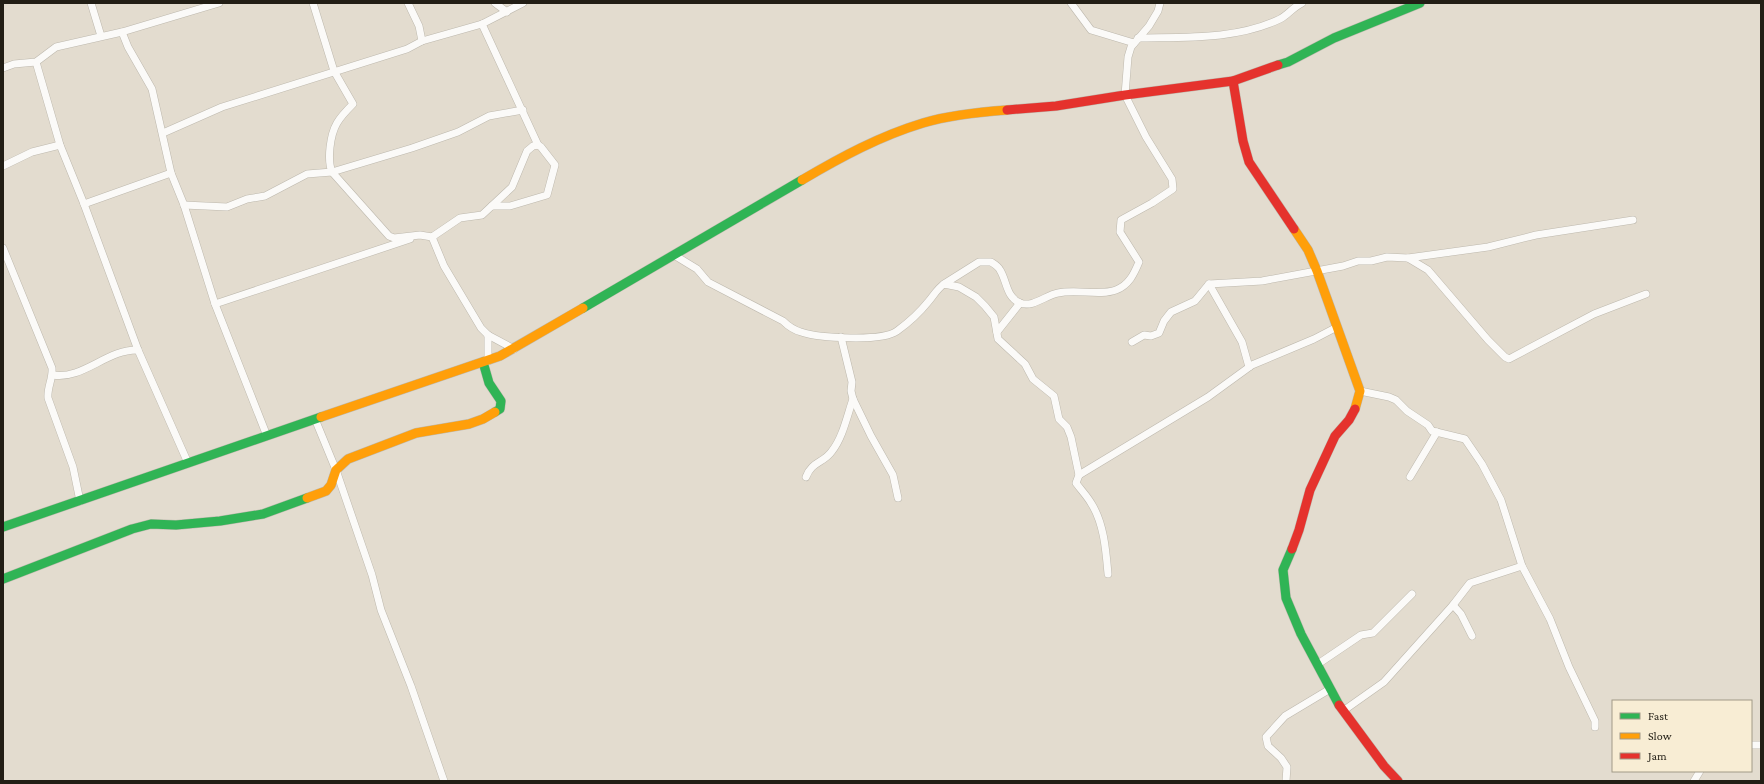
<svg xmlns="http://www.w3.org/2000/svg" width="1764" height="784" viewBox="0 0 1764 784" font-family="'Crimson Pro',serif">
	<style>
		.lines { fill: none; stroke-linecap: round; stroke-linejoin: round }
		.street-casing { stroke: #bdb8ad; stroke-width: 8 }
		.fast-casing { stroke: #bdb8ad; stroke-width: 10 }
		.slow-casing { stroke: #bdb8ad; stroke-width: 10 }
		.jam-casing { stroke: #bdb8ad; stroke-width: 10 }
		.street { stroke: #fbfaf8; stroke-width: 7 }
		.fast { stroke: #30b455; stroke-width: 9 }
		.slow { stroke: #ff9f0a; stroke-width: 9 }
		.jam { stroke: #e5322d; stroke-width: 9 }
	</style>
	<rect width="100%" height="100%" fill="#e3dccf"/>
	<g class="lines">
		<defs>
			<g id="street">
				<path d="M91 3 101 36"/>
				<path d="M313 3 334 71 353 104C347 110 341 116 337 123 330 135 327 160 332 172L389 236 394 238 420 235 432 237 460 218 482 215 512 187 527 151 533 146 538 145"/>
				<path d="M495 3 507 12"/>
				<path d="M1071 3 1091 30 1134 43"/>
				<path d="M482 24 538 145 541 147 555 165 547 195 510 206H492"/>
				<path d="M122 32 128 47 152 89 171 173 184 205 215 304 267 436"/>
				<path d="M1138 38C1185 37 1236 40 1280 19 1288 15 1293 7 1302 3"/>
				<path d="M422 41 482 24 523 3"/>
				<path d="M36 62 60 145 84 204 138 350 188 463"/>
				<path d="M3 68 14 64 36 62 56 47 122 32 219 3"/>
				<path d="M163 133 222 107 407 49 422 41 419 26 408 3"/>
				<path d="M3 166 32 152 60 145"/>
				<path d="M84 204 171 173"/>
				<path d="M184 205 227 207 247 199 265 196 307 174 332 172 412 148 458 132 489 116 523 110"/>
				<path d="M432 237 444 266 481 328 488 335 514 349"/>
				<path d="M3 248 52 368C53 379 47 387 48 398L73 467 80 501"/>
				<path d="M674 255 697 269 708 282 783 321C788 326 794 330 801 332 819 338 882 342 897 331 908 323 920 312 928 302 934 295 937 289 944 284L959 287 976 297 985 306 994 317 998 339 1025 364 1033 379 1054 396 1059 419 1067 427 1071 437 1079 475"/>
				<path d="M1408 258 1488 247 1536 235 1633 220"/>
				<path d="M944 284 979 262H991C994 264 998 266 1000 270 1007 281 1006 297 1020 303 1033 308 1046 295 1058 293 1076 289 1100 296 1116 290 1129 285 1134 274 1139 262L1120 232 1121 220 1152 203 1173 189 1172 179 1146 137 1125 95 1128 57 1131 47 1149 26 1158 11 1160 3"/>
				<path d="M215 304 410 239"/>
				<path d="M997 332 1020 303"/>
				<path d="M488 335V361"/>
				<path d="M841 337 852 382 851 391 853 399 871 436 893 475 898 498"/>
				<path d="M1132 342 1144 335 1151 336 1159 333 1164 321 1171 312 1195 301 1209 284"/>
				<path d="M1249 367 1242 342 1209 284 1262 281 1343 266 1358 261H1371L1387 257 1408 258 1428 270 1488 340 1505 357 1509 359 1594 314 1646 294"/>
				<path d="M53 375C83 380 107 349 138 350"/>
				<path d="M1360 391 1389 397 1396 400 1407 411 1428 425 1432 431 1465 439 1482 464 1501 500 1522 566 1550 619 1569 667 1595 721V727"/>
				<path d="M315 419 336 470 372 575 381 610 411 686 444 781"/>
				<path d="M806 477C812 461 824 463 832 451 843 437 847 416 853 399"/>
				<path d="M1410 477 1437 432"/>
				<path d="M1108 574C1106 551 1104 523 1091 503 1087 496 1081 490 1076 483L1079 475 1208 397 1252 365 1314 339 1337 327"/>
				<path d="M1453 605 1461 614 1472 636"/>
				<path d="M1318 664 1361 635 1373 633 1412 594"/>
				<path d="M1343 711 1384 682 1453 605 1470 583 1522 566"/>
				<path d="M1751 745H1761"/>
				<path d="M1286 781 1287 767 1281 758 1268 746 1266 737 1285 716 1330 689"/>
				<path d="M1694 781 1700 771"/>
			</g>
			<g id="fast">
				<path d="M1278 65 1288 62 1334 38 1420 3"/>
				<path d="M583 308 802 180"/>
				<path d="M483 362 489 383 501 401 500 409 495 412"/>
				<path d="M3 527 321 417"/>
				<path d="M1292 549 1283 570 1286 598 1301 634 1339 705"/>
				<path d="M3 579 132 529 151 524 176 525 220 521 263 514 307 498"/>
			</g>
			<g id="slow">
				<path d="M802 180C841 157 880 136 923 123 950 115 979 112 1007 110"/>
				<path d="M1294 229 1308 250 1317 271 1360 391 1355 409"/>
				<path d="M321 417 500 356 583 308"/>
				<path d="M307 498 326 491 331 485 336 470 348 459 416 433 469 424 483 419 495 412"/>
			</g>
			<g id="jam">
				<path d="M1233 81 1243 141 1249 162 1294 229"/>
				<path d="M1007 110 1056 106 1125 95 1233 81 1278 65"/>
				<path d="M1292 549 1299 530 1310 490 1335 436 1349 420 1355 409"/>
				<path d="M1339 705 1384 766 1398 781"/>
			</g>
		</defs>
		<use href="#street" class="street-casing"/>
		<use href="#fast" class="fast-casing"/>
		<use href="#slow" class="slow-casing"/>
		<use href="#jam" class="jam-casing"/>
		<use href="#street" class="street"/>
		<use href="#fast" class="fast"/>
		<use href="#slow" class="slow"/>
		<use href="#jam" class="jam"/>
	</g>
	<rect width="1764" height="784" fill="none" stroke="#221e15" stroke-width="8"/>
	<rect x="1612" y="700" width="140" height="72" fill="#f8edd4" stroke="#a29a88"/>
	<rect x="1620" y="713" width="20" height="6" fill="#30b455" stroke="#a29a88"/>
	<text x="1648" y="720" font-size="12" fill="#221e15">Fast</text>
	<rect x="1620" y="733" width="20" height="6" fill="#ff9f0a" stroke="#a29a88"/>
	<text x="1648" y="740" font-size="12" fill="#221e15">Slow</text>
	<rect x="1620" y="753" width="20" height="6" fill="#e5322d" stroke="#a29a88"/>
	<text x="1648" y="760" font-size="12" fill="#221e15">Jam</text>
</svg>
